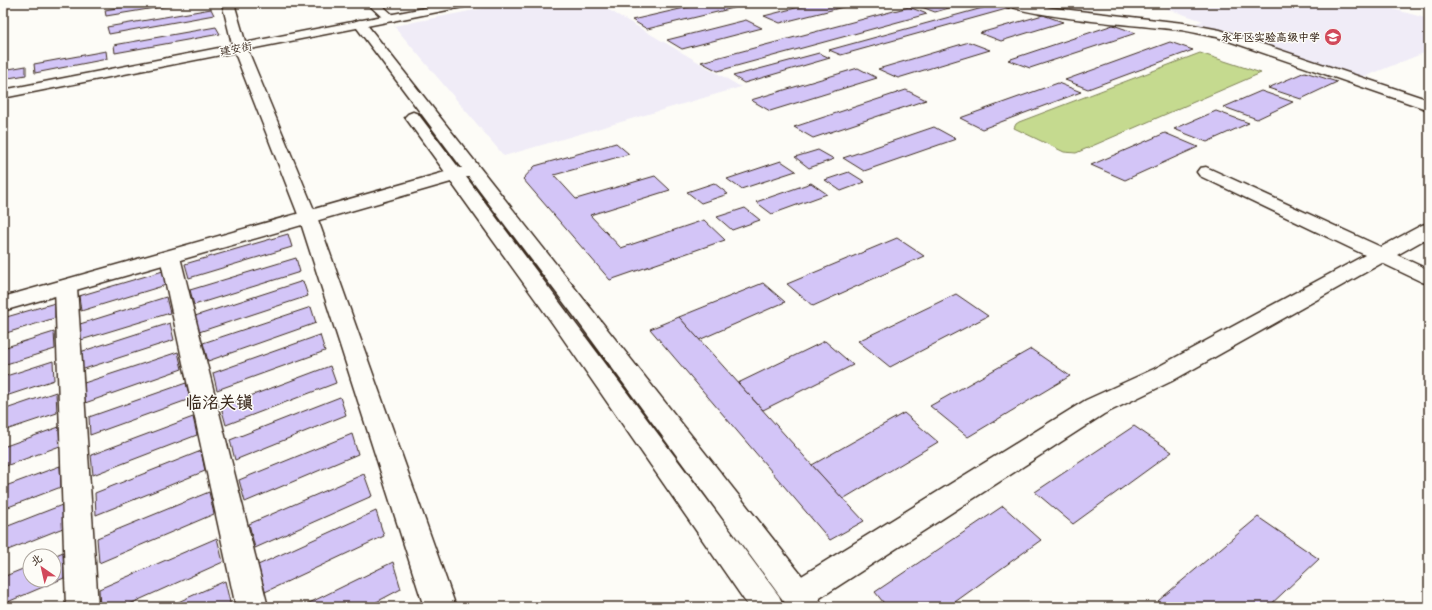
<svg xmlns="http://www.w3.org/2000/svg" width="1432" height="610" viewBox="0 0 1432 610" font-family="'Architects Daughter','LXGW WenKai TC',sans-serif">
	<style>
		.built { fill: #f0ecf7 }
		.green { fill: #c5da8f; stroke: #808256 }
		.building { fill: #d3c5f7; stroke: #3b2a1e }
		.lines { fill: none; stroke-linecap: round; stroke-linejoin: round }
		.minor-casing { stroke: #3b2a1e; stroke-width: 3 }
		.tertiary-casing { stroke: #3b2a1e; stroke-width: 3 }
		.secondary-casing { stroke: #3b2a1e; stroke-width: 3 }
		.minor { fill: #fdfcf7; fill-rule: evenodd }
		.tertiary { fill: #fdfcf7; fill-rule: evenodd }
		.secondary { fill: #fdfcf7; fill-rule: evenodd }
		.labels { text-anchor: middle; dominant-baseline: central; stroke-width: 3; stroke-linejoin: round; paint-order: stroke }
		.far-poi-label { font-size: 11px; font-weight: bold; fill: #3b2a1e; stroke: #fdfcf7; text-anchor: end }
		.far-street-label { font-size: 11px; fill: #3b2a1e; stroke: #fdfcf7 }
		.district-label { font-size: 17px; font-weight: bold; fill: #3b2a1e; stroke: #fdfcf7 }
	</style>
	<rect width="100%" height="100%" fill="#fdfcf7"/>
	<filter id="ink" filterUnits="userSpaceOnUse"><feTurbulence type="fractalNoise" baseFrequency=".025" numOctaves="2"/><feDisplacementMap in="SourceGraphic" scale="8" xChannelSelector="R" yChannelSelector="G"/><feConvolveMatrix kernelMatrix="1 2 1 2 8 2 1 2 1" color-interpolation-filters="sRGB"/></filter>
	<g filter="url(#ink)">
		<g class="built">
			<path d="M510 3H597L741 87 504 156 394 26Z"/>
			<path d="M1150 3H1371L1429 19V51L1361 78 1195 23 1203 21Z"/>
		</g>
		<path class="green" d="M1200 53 1261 73 1076 153 1064 152 1014 128 1016 124 1019 122Z"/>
		<g class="building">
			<path d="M146 3H185L106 16 105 10Z"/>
			<path d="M706 3H736L742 6 647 29 632 20Z"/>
			<path d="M815 3H859L780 23 764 16Z"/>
			<path d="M929 3H966L935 12 919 6Z"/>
			<path d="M997 4 1010 8 841 55 829 50Z"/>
			<path d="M909 7 927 14 718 71 701 62Z"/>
			<path d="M211 9 214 15 109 34 107 27Z"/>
			<path d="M1043 15 1063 22 1001 41 980 33Z"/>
			<path d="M746 20 762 28 682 49 667 40Z"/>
			<path d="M1113 25 1136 33 1030 68 1008 60Z"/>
			<path d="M216 27 220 34 115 53 114 45Z"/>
			<path d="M969 42 990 50 898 78 878 69Z"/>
			<path d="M1170 42 1193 50 1088 89 1065 80Z"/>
			<path d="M106 51 107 59 35 73 34 64Z"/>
			<path d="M819 53 830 58 744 83 733 76Z"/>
			<path d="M26 66V75L3 79V70Z"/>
			<path d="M858 68 877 78 770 111 751 100Z"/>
			<path d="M1305 72 1337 82 1301 99 1268 88Z"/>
			<path d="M1058 83 1081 92 982 129 960 118Z"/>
			<path d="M906 90 926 100 813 138 794 127Z"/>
			<path d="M1261 91 1293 102 1257 119 1224 107Z"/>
			<path d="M1216 111 1249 123 1207 142 1174 129Z"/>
			<path d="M934 127 956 139 864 171 843 158Z"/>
			<path d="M1165 133 1198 147 1125 180 1091 165Z"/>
			<path d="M616 143 629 154 554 175 576 199 655 176 670 190 590 215 621 248 704 220 725 240 610 280 523 179 535 166Z"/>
			<path d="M818 150 834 159 809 168 795 157Z"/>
			<path d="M781 161 796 171 741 189 727 179Z"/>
			<path d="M849 172 865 182 841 191 825 180Z"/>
			<path d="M714 183 728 194 701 203 687 192Z"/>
			<path d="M811 183 827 194 772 214 756 202Z"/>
			<path d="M745 208 760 220 732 230 717 217Z"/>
			<path d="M288 234 292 247 189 278 185 264Z"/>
			<path d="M897 238 924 256 813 306 787 284Z"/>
			<path d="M296 258 300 272 194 305 190 290Z"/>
			<path d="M163 271 166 285 81 311 79 296Z"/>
			<path d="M303 281 308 296 199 332 195 316Z"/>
			<path d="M763 283 785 302 699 340 679 317Z"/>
			<path d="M956 294 988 316 890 367 858 341Z"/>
			<path d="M166 297 170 313 81 340 80 324Z"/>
			<path d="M55 303V318L3 334V318Z"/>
			<path d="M311 307 316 323 208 361 203 343Z"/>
			<path d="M679 317 812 465 864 521 830 540 650 329Z"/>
			<path d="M170 323 174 340 81 370 80 352Z"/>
			<path d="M54 332 55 349 3 365V348Z"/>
			<path d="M320 335 325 351 217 390 213 373Z"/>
			<path d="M825 341 853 365 763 410 738 383Z"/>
			<path d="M1031 349 1070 376 968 437 930 406Z"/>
			<path d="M178 352 182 369 85 403 84 383Z"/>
			<path d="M53 361 54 380 3 397V377Z"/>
			<path d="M330 366 336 383 226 425 221 407Z"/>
			<path d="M186 383 190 399 90 435 89 417Z"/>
			<path d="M56 392 57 413 3 431V410Z"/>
			<path d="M340 397 346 415 235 460 230 440Z"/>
			<path d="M904 413 938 442 843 499 812 465Z"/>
			<path d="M193 417 197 435 93 475 91 455Z"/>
			<path d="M1134 426 1172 452 1073 524 1035 492Z"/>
			<path d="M59 427 60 446 3 467V447Z"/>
			<path d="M352 434 358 454 245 502 239 480Z"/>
			<path d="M201 451 205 471 96 515 95 493Z"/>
			<path d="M60 466 61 487 3 509V487Z"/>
			<path d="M364 474 372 496 255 548 249 524Z"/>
			<path d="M209 492 214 514 99 563 97 538Z"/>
			<path d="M62 505 63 528 3 552V528Z"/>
			<path d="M1003 506 1041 540 948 607H887L875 592Z"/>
			<path d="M376 511 384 536 265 592 258 565Z"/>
			<path d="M1258 517 1319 559 1268 607H1166L1158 601Z"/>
			<path d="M217 538 223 562 123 607H100L99 589Z"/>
			<path d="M63 552 64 578 3 604V577L30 566V580H54V556Z"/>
			<path d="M393 562 401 589 367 607H301Z"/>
			<path d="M225 581 231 607H167Z"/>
		</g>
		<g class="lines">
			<defs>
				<g id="minor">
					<path d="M367 3H380L396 18 394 21H386Z"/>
					<path d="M1005 3H1023L1053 8 1183 23 1220 30 1429 100V110L1217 37C1205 35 1193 32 1181 30 1157 27 1014 16 1005 3Z"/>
					<path d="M240 44 245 45 247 48 317 217 456 607H424L299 217 233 48 235 45Z"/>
					<path d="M1206 167 1381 247 1422 225 1429 223V237L1397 255 1429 270V284L1422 282 1382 263 1172 381 1104 414 809 605C802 608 794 608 787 605L782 595 787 585 1086 400 1154 369 1365 255 1200 176 1197 172 1200 168Z"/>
					<path d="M170 251 177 253 180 257 268 607H236L160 257 163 253Z"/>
					<path d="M66 280 74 282 77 287 98 607H66L55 287 58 282Z"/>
				</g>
				<g id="tertiary">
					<path d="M222 3H234L247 48 245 51H235L233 48Z"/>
					<path d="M360 20 364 21 818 596 823 607H788L574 316 469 177H466L779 596 784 607H749L553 324 451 182 3 311V297L445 172 405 117 408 114 413 112 418 114 459 168H462L354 24 356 21Z"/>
				</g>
				<path id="secondary" d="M450 3H474L472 5 468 6 3 98V90Z"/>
			</defs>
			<use href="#minor" class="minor-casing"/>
			<use href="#tertiary" class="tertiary-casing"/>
			<use href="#secondary" class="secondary-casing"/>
			<use href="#minor" class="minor"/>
			<use href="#tertiary" class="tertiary"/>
			<use href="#secondary" class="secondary"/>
		</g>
	</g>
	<defs>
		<symbol id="school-disc" viewBox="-11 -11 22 22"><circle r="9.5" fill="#d1495b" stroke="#fdfcf7"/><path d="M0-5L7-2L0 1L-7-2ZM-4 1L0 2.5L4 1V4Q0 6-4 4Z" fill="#fff"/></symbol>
	</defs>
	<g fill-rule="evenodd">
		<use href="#school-disc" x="1323" y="27" width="20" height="20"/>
	</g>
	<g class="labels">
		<g class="far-poi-label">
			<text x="1320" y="37">永年区实验高级中学</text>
		</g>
		<g class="far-street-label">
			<text transform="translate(236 49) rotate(-11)">建安街</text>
		</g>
		<g class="district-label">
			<text x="219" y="403">临洺关镇</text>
		</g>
	</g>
	<rect width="1432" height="610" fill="none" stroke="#fdfcf7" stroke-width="16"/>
	<rect x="8" y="8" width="1416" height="594" fill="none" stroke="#3b2a1e" stroke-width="1.5" filter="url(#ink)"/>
	<g transform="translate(42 568) rotate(326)"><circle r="19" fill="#fdfcf7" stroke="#afa8a0"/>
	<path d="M0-3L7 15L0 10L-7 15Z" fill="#d1495b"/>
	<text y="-6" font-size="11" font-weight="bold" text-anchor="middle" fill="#3b2a1e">北</text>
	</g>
</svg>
